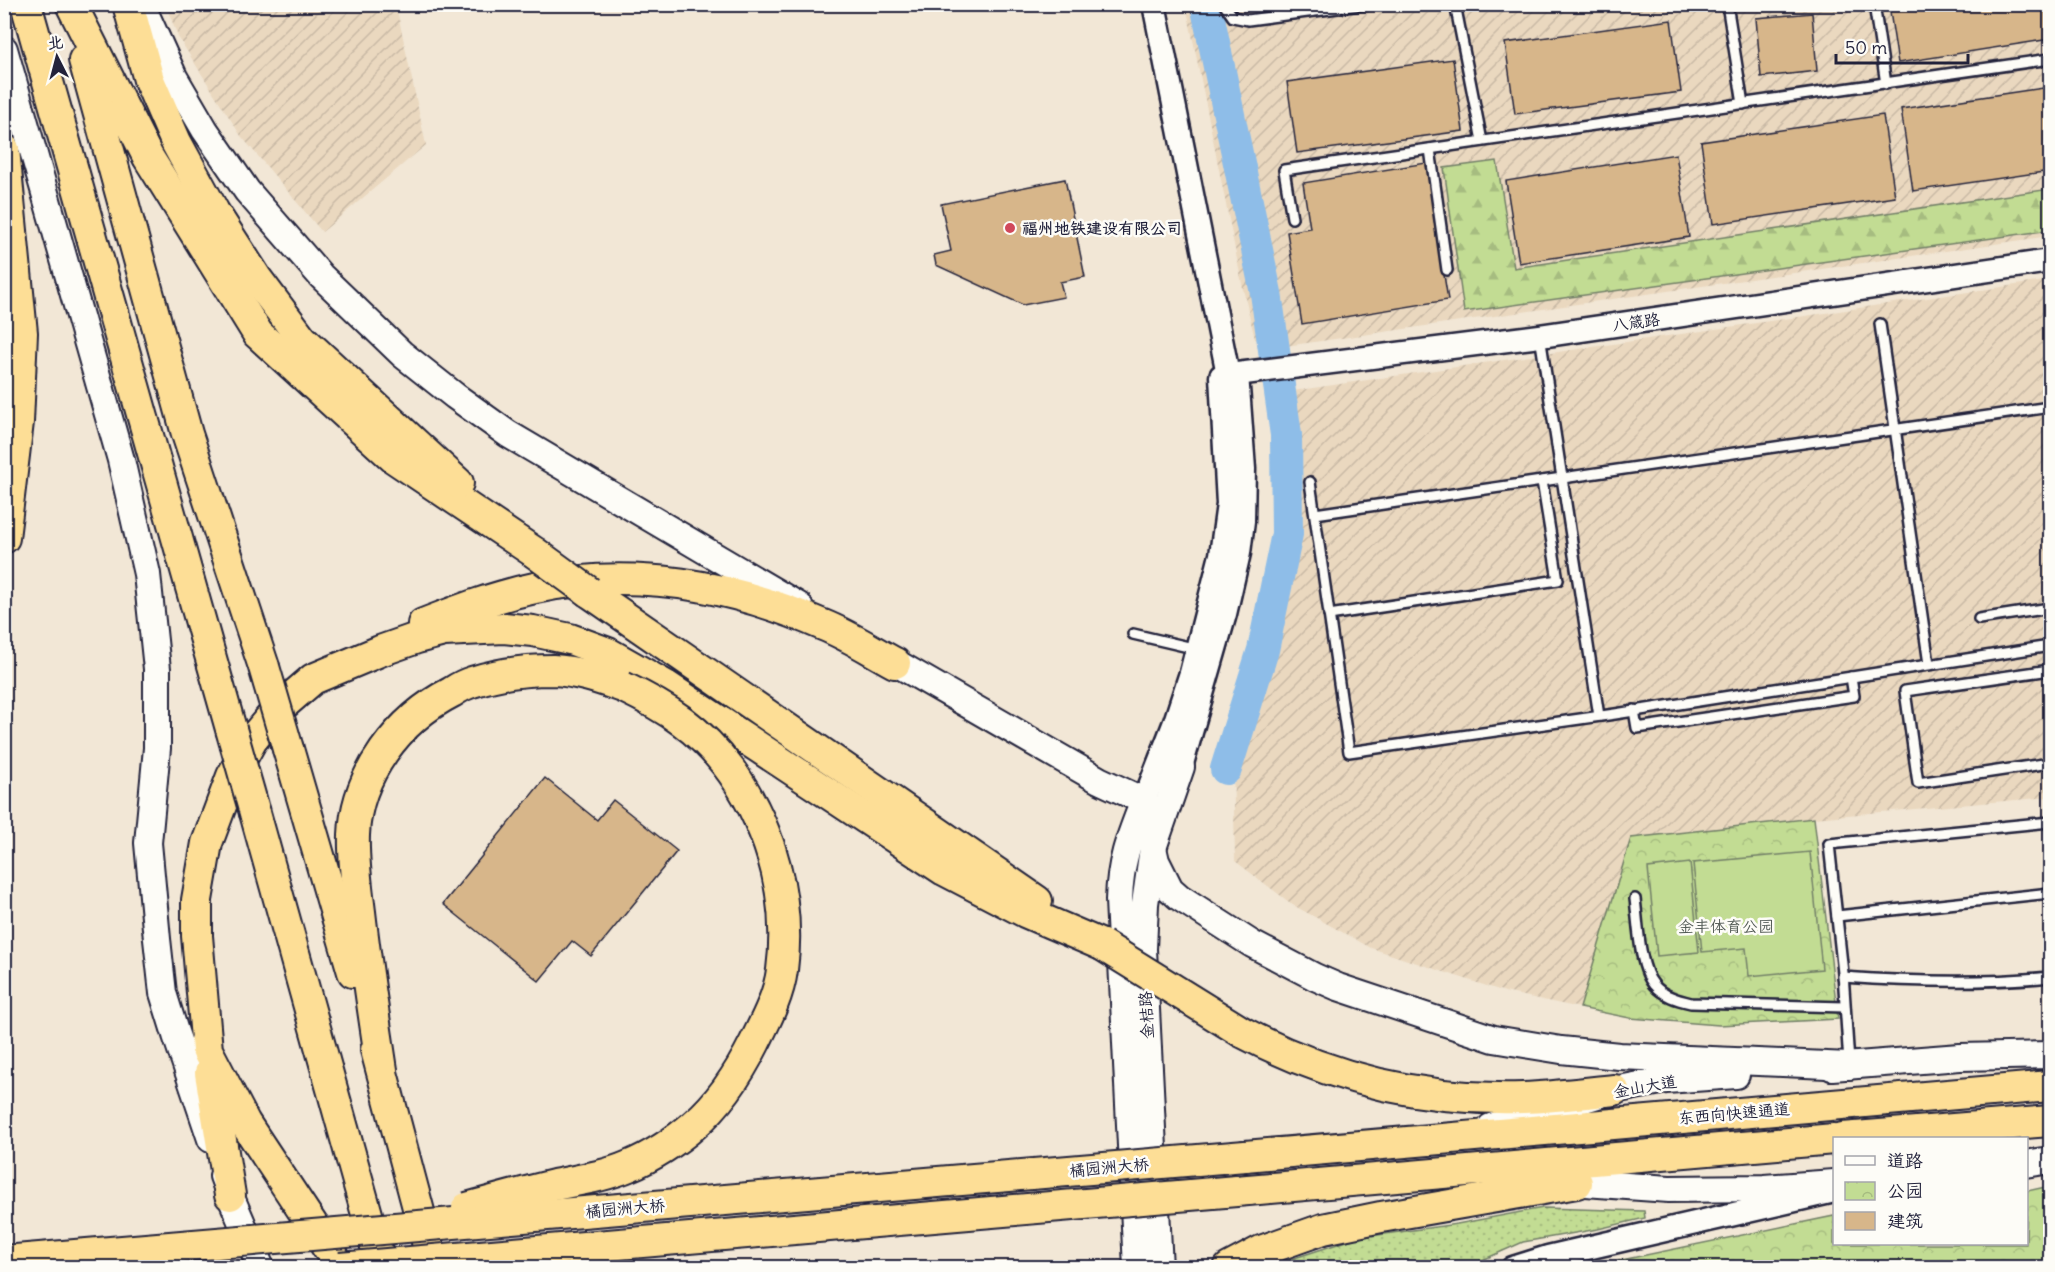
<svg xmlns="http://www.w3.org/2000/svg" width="2055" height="1272" viewBox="0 0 2055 1272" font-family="Delius,'LXGW WenKai TC',sans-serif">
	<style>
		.industrial { fill: url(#industrial-furrows) }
		.grass { fill: url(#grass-dots); stroke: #727f67; stroke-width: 1.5 }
		.forest { fill: url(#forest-firs); stroke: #727f67; stroke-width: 1.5 }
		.park { fill: url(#park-crowns); stroke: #727f67; stroke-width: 1.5 }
		.pitch { fill: #c2dc93; stroke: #727f67; stroke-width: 1.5 }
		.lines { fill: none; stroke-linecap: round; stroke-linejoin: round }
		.river { stroke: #8ebde8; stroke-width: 32 }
		.building { fill: #d7b68a; stroke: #22223b; stroke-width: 1.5 }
		.service-casing { stroke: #22223b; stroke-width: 14 }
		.tertiary-casing { stroke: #22223b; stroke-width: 27 }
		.secondary-casing { stroke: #22223b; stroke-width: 30 }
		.trunk-casing { stroke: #22223b; stroke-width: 34 }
		.service { stroke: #fdfcf7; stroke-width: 9 }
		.tertiary { stroke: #fdfcf7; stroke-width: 22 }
		.secondary { stroke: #fdfcf7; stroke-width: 26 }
		.trunk { stroke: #fdde96; stroke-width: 30 }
		.trunk-bridge-casing { stroke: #22223b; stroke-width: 34; stroke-linecap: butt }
		.trunk-bridge { stroke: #fdde96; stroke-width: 30 }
		.poi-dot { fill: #d1495b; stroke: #fdfcf7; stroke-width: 2 }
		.labels { text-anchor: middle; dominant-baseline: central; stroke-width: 5; stroke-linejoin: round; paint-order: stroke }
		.poi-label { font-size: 16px; font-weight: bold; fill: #22223b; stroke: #fdfcf7; text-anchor: start }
		.street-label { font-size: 16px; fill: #22223b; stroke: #fdfcf7 }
		.park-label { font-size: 16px; fill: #525a55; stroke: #fdfcf7 }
	</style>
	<defs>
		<pattern id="industrial-furrows" width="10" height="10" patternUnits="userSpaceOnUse" patternTransform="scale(1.5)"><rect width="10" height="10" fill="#ead8bf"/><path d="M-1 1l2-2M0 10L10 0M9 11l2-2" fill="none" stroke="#c8b9a5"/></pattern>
		<pattern id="grass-dots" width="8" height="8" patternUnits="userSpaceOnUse" patternTransform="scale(1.5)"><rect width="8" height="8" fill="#c2dc93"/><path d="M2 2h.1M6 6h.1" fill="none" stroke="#a6bc80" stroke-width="1.8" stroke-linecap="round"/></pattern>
		<pattern id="forest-firs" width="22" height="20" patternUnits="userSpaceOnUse" patternTransform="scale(1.5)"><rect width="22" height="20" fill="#c2dc93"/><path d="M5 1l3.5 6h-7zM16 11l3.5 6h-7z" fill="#a6bc80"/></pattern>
		<pattern id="park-crowns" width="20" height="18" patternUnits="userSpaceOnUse" patternTransform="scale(1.5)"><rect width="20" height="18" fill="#c2dc93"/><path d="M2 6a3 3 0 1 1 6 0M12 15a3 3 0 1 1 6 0" fill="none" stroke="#a6bc80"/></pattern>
	</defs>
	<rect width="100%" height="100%" fill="#f2e7d6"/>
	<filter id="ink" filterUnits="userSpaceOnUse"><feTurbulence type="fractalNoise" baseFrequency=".0167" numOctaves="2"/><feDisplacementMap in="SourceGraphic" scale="12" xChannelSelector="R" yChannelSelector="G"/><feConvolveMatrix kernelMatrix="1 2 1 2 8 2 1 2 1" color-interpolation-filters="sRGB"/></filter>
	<g filter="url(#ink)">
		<g class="industrial">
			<path d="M166 5H396L426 145 322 232 241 136 178 37Z"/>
			<path d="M1186 5H2050V236L1272 348 1255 339 1243 289Z"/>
			<path d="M2050 280V797L1814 818 1631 838 1580 1008 1505 992 1371 948 1293 905 1235 861 1233 759 1266 574 1284 507 1272 394Z"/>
		</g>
		<path class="grass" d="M1543 1208 1644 1211 1645 1218 1598 1229 1523 1242 1467 1267H1267L1356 1238 1457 1224Z"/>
		<path class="forest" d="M1497 161 1514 268 2050 189V230L1464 312 1444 168Z"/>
		<g class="park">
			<path d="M1814 818 1838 1019 1719 1025 1630 1018 1580 1008 1631 838Z"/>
			<path d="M2050 1186V1267H1588L1834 1216V1244H2026L2027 1191Z"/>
		</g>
		<g class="pitch">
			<path d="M1810 852 1822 969 1749 976 1746 948 1702 952 1693 863Z"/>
			<path d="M1690 863 1699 952 1657 956 1648 868Z"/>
		</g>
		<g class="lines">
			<path class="river" d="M1206 4 1266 293 1286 435 1287 534 1263 650 1226 769"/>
		</g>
		<g class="building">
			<path d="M2050 4V39L1898 63 1889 5Z"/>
			<path d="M1812 13 1817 71 1761 77 1756 18Z"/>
			<path d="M1671 20 1681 92 1515 114 1505 43Z"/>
			<path d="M1453 59 1463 131 1297 153 1287 82Z"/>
			<path d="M2050 87V171L1913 191 1901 109Z"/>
			<path d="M1883 115 1895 197 1713 224 1701 142Z"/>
			<path d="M1676 154 1689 237 1519 263 1506 181Z"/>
			<path d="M1426 163 1448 300 1302 324 1287 232 1310 228 1303 183Z"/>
			<path d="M1065 179 1085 277 1060 282 1064 297 1023 305 936 265 934 255 951 251 941 204Z"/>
			<path d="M545 778 597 820 613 800 677 851 591 956 572 941 539 981 443 904Z"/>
		</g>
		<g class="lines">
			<defs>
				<g id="service">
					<path d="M1224 4 1233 17 1248 20 1368 4"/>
					<path d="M1455 4 1482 141"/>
					<path d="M1727 4 1743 104"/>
					<path d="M1874 4 1886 84"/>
					<path d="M1430 149 1447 270"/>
					<path d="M1292 218 1284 170 2050 59"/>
					<path d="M1880 324 1929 664"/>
					<path d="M1540 336 1599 716"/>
					<path d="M1310 482 1349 752 1615 714 2050 646"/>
					<path d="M1315 514 2050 407"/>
					<path d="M1329 615 1558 580 1542 481"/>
					<path d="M1979 619 2050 608"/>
					<path d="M1133 634 1197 649"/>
					<path d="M2050 670 1905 691 1918 783 2050 763"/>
					<path d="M1634 710 1637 728 1854 696 1851 677"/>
					<path d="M1635 899C1638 921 1639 968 1654 985 1663 996 1678 1000 1691 1003L1844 1007"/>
					<path d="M1837 916 2050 893"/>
					<path d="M1843 977C1913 982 1981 984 2050 977"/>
					<path d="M1849 1063 1843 973 1829 844 2050 822"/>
				</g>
				<g id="tertiary">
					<path d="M1154 4 1228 374"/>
					<path d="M1181 767 1225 614 1239 553 1243 521 1244 469 1237 374"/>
					<path d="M1144 801 1175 722 1191 673 1221 555 1228 504 1221 376 1540 336 2050 261"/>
					<path d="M1513 1268 1548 1257 1830 1192"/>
				</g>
				<g id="secondary">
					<path d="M141 4 174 77 205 130 247 191 321 276 402 354 455 396 508 434 799 606"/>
					<path d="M4 49 121 460 147 574 157 669V748L148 843 157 939 163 993 176 1035 211 1139"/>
					<path d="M877 652 1099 780 1144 801 1151 811 1153 848 1156 861 1170 889 1179 897 1252 944 1315 977 1338 987 1494 1039 1561 1050 1619 1056 1849 1066"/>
					<path d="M1832 1067 1960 1057 2050 1055"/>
					<path d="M1491 1127 1614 1090 1666 1080 1736 1075"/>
					<path d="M2026 1164 2050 1160"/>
					<path d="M223 1176 230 1195 261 1268"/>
					<path d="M1557 1181 1669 1189 1764 1188 1834 1183"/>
					<path d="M1137 1268 1119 900C1120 860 1130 837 1144 801"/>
					<path d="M1159 1268 1143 949 1145 904 1153 848 1181 767"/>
				</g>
				<g id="trunk">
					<path d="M26 4 231 729"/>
					<path d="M71 4 148 157 258 334 394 458 534 552"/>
					<path d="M128 4 149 80 176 142 214 212 257 279 302 339 458 483"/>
					<path d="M84 60 187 434 264 667"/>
					<path d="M4 149 22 333 18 422 4 538"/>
					<path d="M589 592 1037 901"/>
					<path d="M423 624C459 610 496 596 535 588 633 567 732 585 823 625 848 635 871 650 895 663"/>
					<path d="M288 749 353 972"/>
					<path d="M255 813 382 1268"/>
					<path d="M1242 1032C1329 1078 1424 1101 1523 1098 1553 1097 1584 1093 1614 1090"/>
					<path d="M376 1050 434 1268"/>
					<path d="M382 1070C374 1017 366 965 360 912 357 887 353 861 354 835 356 775 399 719 452 692 458 688 465 684 472 682 497 674 527 670 553 670 577 671 600 679 623 687"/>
					<path d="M210 1073 230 1195"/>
					<path d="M1843 1138 2050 1121"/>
					<path d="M1245 1156 2050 1086"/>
					<path d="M1248 1190 1834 1139"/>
					<path d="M341 1268 245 1123 207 1050 197 936V900L207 843 232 776 252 740 277 710 313 679 380 651 417 638 444 631 504 628 533 631 570 639 608 653 666 686 944 870 1025 912 1102 945"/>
					<path d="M1229 1268 1261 1251 1323 1229 1381 1217 1577 1183"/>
				</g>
			</defs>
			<use href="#service" class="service-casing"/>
			<use href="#tertiary" class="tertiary-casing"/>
			<use href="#secondary" class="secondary-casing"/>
			<use href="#trunk" class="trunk-casing"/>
			<use href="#service" class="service"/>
			<use href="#tertiary" class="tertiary"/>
			<use href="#secondary" class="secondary"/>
			<use href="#trunk" class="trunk"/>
			<defs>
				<g id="trunk-bridge">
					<path d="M534 552 589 592"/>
					<path d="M264 667 288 749"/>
					<path d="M231 729 255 813"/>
					<path d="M1102 945 1242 1032"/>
					<path d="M467 1208C496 1200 525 1192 554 1185 579 1180 606 1176 629 1166 651 1157 676 1141 694 1125 720 1103 740 1072 755 1042 766 1020 779 995 782 970 794 880 756 776 682 721 663 707 644 697 623 687"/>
					<path d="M4 1261 1245 1156"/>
					<path d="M340 1268 1248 1190"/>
				</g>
			</defs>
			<use href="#trunk-bridge" class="trunk-bridge-casing"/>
			<use href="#trunk-bridge" class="trunk-bridge"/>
		</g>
	</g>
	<circle class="poi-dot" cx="1010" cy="228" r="6"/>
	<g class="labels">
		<g class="poi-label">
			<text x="1022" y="228">福州地铁建设有限公司</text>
		</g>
		<g class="street-label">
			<text transform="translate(1636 322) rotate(-8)">八箴路</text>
			<text transform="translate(1146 1015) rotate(-93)">金桔路</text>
			<text transform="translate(1645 1086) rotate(-10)">金山大道</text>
			<text transform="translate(1734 1113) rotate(-5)">东西向快速通道</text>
			<text transform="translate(1109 1167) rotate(-5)">橘园洲大桥</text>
			<text transform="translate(625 1208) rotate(-5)">橘园洲大桥</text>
		</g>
		<g class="park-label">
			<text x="1726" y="926">金丰体育公园</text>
		</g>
	</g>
	<rect width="2055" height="1272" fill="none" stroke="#fdfcf7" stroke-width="24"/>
	<rect x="12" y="12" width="2031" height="1248" fill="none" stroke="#22223b" stroke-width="2" filter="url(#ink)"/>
	<rect x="1833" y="1137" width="195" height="108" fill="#fdfcf7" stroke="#a5a5ac" stroke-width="1.5"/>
	<rect x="1845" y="1156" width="30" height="9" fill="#fdfcf7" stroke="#a5a5ac" stroke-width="1.5"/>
	<text x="1887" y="1167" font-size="18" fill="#22223b">道路</text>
	<rect x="1845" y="1182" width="30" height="18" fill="url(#park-crowns)" stroke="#a5a5ac" stroke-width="1.5"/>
	<text x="1887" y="1197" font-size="18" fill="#22223b">公园</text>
	<rect x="1845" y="1212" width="30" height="18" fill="#d7b68a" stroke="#a5a5ac" stroke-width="1.5"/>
	<text x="1887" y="1227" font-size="18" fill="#22223b">建筑</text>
	<g transform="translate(57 57) rotate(354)" stroke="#fdfcf7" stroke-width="4.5" paint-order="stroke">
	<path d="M0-4.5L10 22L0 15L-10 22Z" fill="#22223b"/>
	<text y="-9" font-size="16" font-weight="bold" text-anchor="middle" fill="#22223b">北</text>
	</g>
	<path d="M1836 54v9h132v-9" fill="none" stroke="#22223b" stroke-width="3"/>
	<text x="1845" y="54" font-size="18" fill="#22223b" stroke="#fdfcf7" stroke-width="4.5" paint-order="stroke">50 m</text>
</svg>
